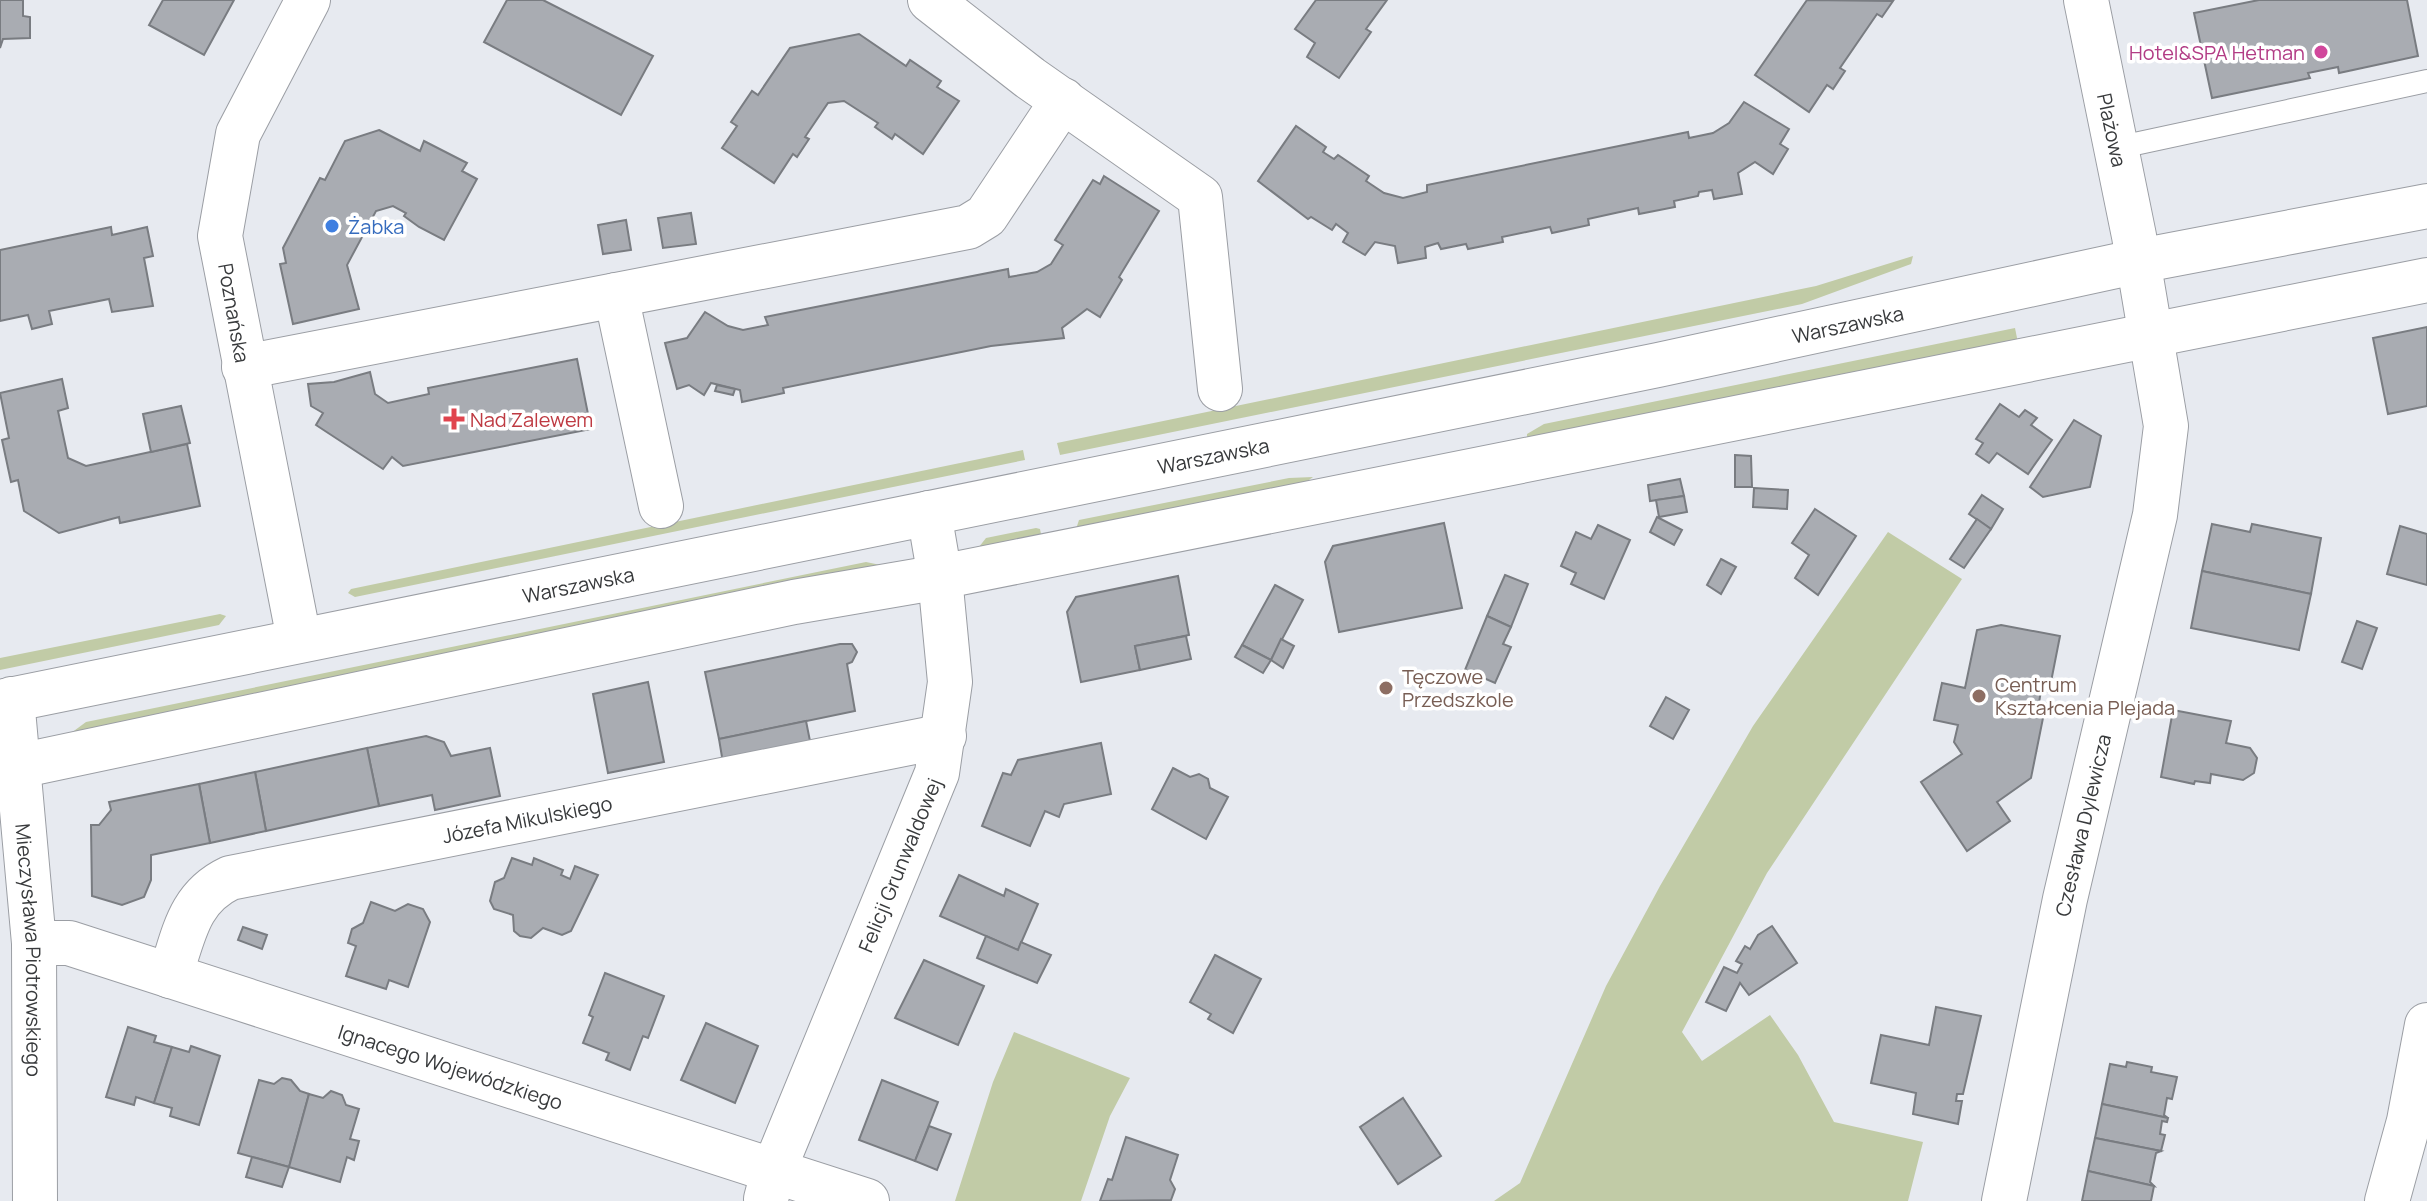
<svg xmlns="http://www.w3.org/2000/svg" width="2427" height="1201" viewBox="0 0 2427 1201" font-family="Manrope,sans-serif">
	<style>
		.green { fill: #c1cba6 }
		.building { fill: #a9acb2; stroke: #797c81; stroke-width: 2 }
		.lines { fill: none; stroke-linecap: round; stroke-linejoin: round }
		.service-casing { stroke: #9b9ea4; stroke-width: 24 }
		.minor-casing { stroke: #9b9ea4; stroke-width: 46 }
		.secondary-casing { stroke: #9b9ea4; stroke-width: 46 }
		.service { stroke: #fff; stroke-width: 22 }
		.minor { stroke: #fff; stroke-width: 44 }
		.secondary { stroke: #fff; stroke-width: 44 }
		.hotel-dot { fill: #d1479c; stroke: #fff; stroke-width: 3 }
		.shop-dot { fill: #3f7fe0; stroke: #fff; stroke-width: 3 }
		.health-dot { fill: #e0444e; stroke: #fff; stroke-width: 3 }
		.education-dot { fill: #8d6e63; stroke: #fff; stroke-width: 3 }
		.labels { text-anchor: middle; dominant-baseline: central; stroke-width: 7; stroke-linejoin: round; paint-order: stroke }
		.hotel-label { font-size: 20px; fill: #b23c85; stroke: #fff; text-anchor: end }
		.street-label { font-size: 20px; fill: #383a3c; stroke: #fff }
		.shop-label { font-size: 20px; fill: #366cbe; stroke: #fff; text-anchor: start }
		.health-label { font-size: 20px; fill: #be3a42; stroke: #fff; text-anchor: start }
		.education-label { font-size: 20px; fill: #785e54; stroke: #fff; text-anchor: start }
	</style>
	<rect width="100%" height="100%" fill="#e7eaf0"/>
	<g class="green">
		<path d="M1913 256 1911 264 1802 304 1060 455 1057 443 1816 286Z"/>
		<path d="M2015 328 2019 348 1527 439V434L1544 424Z"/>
		<path d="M1023 450 1025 460 355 597 348 593 351 589Z"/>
		<path d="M1313 477 1289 495 1076 529 1079 520 1289 478Z"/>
		<path d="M1036 528 1040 529 1043 544 975 552 986 538Z"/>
		<path d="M1888 532 1962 579 1767 873 1682 1032 1702 1061 1770 1015 1798 1055 1834 1122 1923 1142 1908 1201H1494L1520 1183 1606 986 1660 886 1753 726Z"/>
		<path d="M866 562 890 567 63 739 86 722Z"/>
		<path d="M220 614 226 616 219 625 0 670V658Z"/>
		<path d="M1014 1032 1130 1078 1110 1116 1081 1201H955L993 1082Z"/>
	</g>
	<g class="building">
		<path d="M0 0H23V16L30 17V38L3 39 0 48Z"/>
		<path d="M163 0H234L204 55 149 25Z"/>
		<path d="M507 0H543L653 56 621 115 484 42Z"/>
		<path d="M1316 0H1387L1366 29 1371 32 1339 78 1307 57 1315 43 1295 29Z"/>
		<path d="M1807 0 1893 1 1882 17 1877 14 1840 68 1845 71 1833 89 1827 85 1809 112 1755 75Z"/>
		<path d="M2259 0H2407L2418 56 2339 73 2338 67 2308 73 2310 78 2212 98 2194 13Z"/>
		<path d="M859 34 906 66 910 60 941 81 937 87 959 101 923 154 895 134 892 139 875 127 878 123 844 101 828 103 805 137 809 139 797 157 793 154 774 183 722 148 737 126 731 122 752 91 758 95 790 48Z"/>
		<path d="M1744 102 1789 129 1780 144 1788 149 1773 174 1755 162 1738 173 1742 194 1714 199 1712 190 1699 192 1698 196 1674 201 1675 207 1639 214 1638 208 1588 219 1589 225 1552 233 1550 227 1502 237 1503 242 1468 249 1466 244 1441 249 1438 243 1425 247 1426 258 1398 263 1395 246 1375 242 1365 255 1343 242 1348 233 1336 224 1332 230 1311 217 1308 219 1258 181 1296 126 1326 147 1323 152 1334 159 1338 155 1369 176 1366 181 1384 193 1403 198 1427 192V185L1688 132 1689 138 1713 133 1729 123Z"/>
		<path d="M379 130 420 151 424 141 467 163 462 171 477 179 444 240 419 227 404 216 406 213 393 206 376 211 347 265 359 309 293 324 280 264 286 263 283 248 320 178 325 180 345 141Z"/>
		<path d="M1104 176 1159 211 1119 277 1122 280 1100 317 1087 309 1062 328 1064 338 991 346 783 388 784 393 742 402 740 390 711 383 704 395 689 385 677 389 665 343 687 338 705 312 728 326 743 330 768 325 765 317 1008 269 1009 277 1037 272 1051 264 1063 245 1055 240 1093 180 1100 184Z"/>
		<path d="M691 213 696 244 663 248 658 218Z"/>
		<path d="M626 220 631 250 603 254 598 225Z"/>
		<path d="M111 227 112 235 147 227 153 256 144 258 153 306 112 312 109 299 49 311 52 324 32 329 28 315 0 321V250Z"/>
		<path d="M2427 327V406L2388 414 2373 338Z"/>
		<path d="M577 359 591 429 403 466 392 457 383 469 316 425 323 413 311 406 308 384 334 382 370 372 375 394 388 403 429 394 428 388Z"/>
		<path d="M62 379 68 408 58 411 68 458 86 466 187 444 200 506 120 523 119 517 59 533 24 511 18 480 11 482 2 440 9 438 0 393Z"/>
		<path d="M717 385 735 389 733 395 715 391Z"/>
		<path d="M2000 404 2019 417 2025 410 2037 418 2031 425 2052 440 2028 474 1997 453 1989 463 1976 454 1983 443 1976 439Z"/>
		<path d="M181 406 190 443 151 452 143 414Z"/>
		<path d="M2074 420 2101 436 2090 487 2043 497 2030 487Z"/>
		<path d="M1735 455 1751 456 1752 487H1735Z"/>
		<path d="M1680 479 1684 496 1650 501 1648 485Z"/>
		<path d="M1754 488 1788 490 1787 509 1753 507Z"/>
		<path d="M1982 495 2003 509 1991 529 1969 514Z"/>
		<path d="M1684 496 1687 512 1659 517 1656 500Z"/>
		<path d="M1815 509 1856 536 1818 595 1795 578 1809 555 1792 543Z"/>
		<path d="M1657 517 1682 530 1674 545 1650 532Z"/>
		<path d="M1977 519 1991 529 1964 568 1950 559Z"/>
		<path d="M1444 523 1462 608 1339 632 1325 562 1333 546Z"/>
		<path d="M2212 524 2250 532 2252 524 2321 538 2311 594 2202 571Z"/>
		<path d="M1598 525 1630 540 1604 599 1571 584 1576 573 1561 566 1576 532 1591 539Z"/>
		<path d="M2400 526 2427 534V585L2387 574Z"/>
		<path d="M1721 559 1736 567 1721 594 1707 585Z"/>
		<path d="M2202 571 2311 594 2299 650 2191 628Z"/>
		<path d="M1505 575 1528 584 1511 627 1487 616Z"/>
		<path d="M1178 576 1189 635 1135 646 1140 670 1081 682 1067 612 1076 597Z"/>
		<path d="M1275 585 1303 600 1271 660 1242 645Z"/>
		<path d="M1487 616 1511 627 1503 644 1511 647 1495 683 1465 670Z"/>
		<path d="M2357 621 2377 628 2362 669 2342 662Z"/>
		<path d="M2001 625 2060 636 2049 692 2041 690 2039 703H2046L2031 778 1997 802 2010 821 1967 851 1921 782 1962 754 1954 742 1958 725 1934 720 1942 683 1965 688 1977 630Z"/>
		<path d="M1186 636 1191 659 1140 670 1135 646Z"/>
		<path d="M1281 639 1294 646 1283 668 1271 660Z"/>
		<path d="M840 644H852L857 652 852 662 847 664 855 711 719 739 705 672Z"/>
		<path d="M1242 645 1271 660 1263 673 1235 657Z"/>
		<path d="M648 682 664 762 608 773 593 694Z"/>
		<path d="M1666 697 1689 710 1673 739 1650 726Z"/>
		<path d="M2173 710 2231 721 2226 743 2250 748 2257 758 2254 773 2243 780 2211 774 2210 783 2195 781 2194 784 2161 777Z"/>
		<path d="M806 721 811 746 723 763 719 739Z"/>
		<path d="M426 736 444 742 451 756 490 748 500 796 435 810 432 795 379 806 367 748Z"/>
		<path d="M1101 743 1111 794 1064 804 1059 817 1045 811 1030 846 982 826 1003 773 1011 775 1018 760Z"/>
		<path d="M367 748 379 806 266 831 255 772Z"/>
		<path d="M1173 768 1190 777 1199 774 1208 779 1210 788 1228 797 1206 839 1152 809Z"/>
		<path d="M255 772 266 831 210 843 199 784Z"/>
		<path d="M199 784 210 843 151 855V880L144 897 122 905 92 896 91 825H99L111 810 109 802Z"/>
		<path d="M512 858 532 865 534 858 563 870 561 875 570 879 575 866 598 875 571 931 562 935 543 928 531 938 520 936 514 931 513 915 494 909 490 901 495 882 504 878Z"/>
		<path d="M959 875 1004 896 1006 889 1038 904 1018 950 940 916Z"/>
		<path d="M371 902 395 911 408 904 423 909 430 922 408 987 389 980 386 989 346 976 356 946 348 943 352 929 363 923Z"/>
		<path d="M1772 926 1797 963 1749 995 1740 983 1726 1011 1706 1002 1724 967 1737 973 1742 964 1736 961 1745 946 1750 949 1758 935Z"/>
		<path d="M243 927 267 935 262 949 238 940Z"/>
		<path d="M986 936 1018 950 1021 942 1051 955 1037 983 977 958Z"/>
		<path d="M1215 955 1261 979 1233 1033 1208 1019 1211 1014 1190 1002Z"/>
		<path d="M924 960 984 986 958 1045 895 1018Z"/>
		<path d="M605 973 664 996 648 1038 643 1036 630 1070 606 1060 609 1053 583 1043 593 1017 589 1015Z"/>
		<path d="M1936 1007 1981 1016 1963 1094H1957L1956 1101H1962L1958 1124 1913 1114 1916 1093 1871 1083 1881 1035 1929 1045Z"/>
		<path d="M706 1023 758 1046 735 1103 681 1080Z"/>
		<path d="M128 1027 156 1036 154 1042 172 1047 154 1103 136 1097 134 1105 106 1097Z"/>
		<path d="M191 1046 220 1056 199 1125 170 1116 172 1108 154 1103 172 1047 189 1052Z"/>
		<path d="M2127 1062 2152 1067 2151 1072 2177 1077 2172 1099 2167 1098 2164 1115 2168 1118 2102 1104 2110 1064 2126 1067Z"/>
		<path d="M282 1078 291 1080 300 1091 309 1094 289 1167 238 1153 259 1080 274 1084Z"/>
		<path d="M882 1080 938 1102 915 1161 859 1140Z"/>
		<path d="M331 1091 342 1095 346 1105 359 1109 350 1139 359 1141 354 1160 347 1157 340 1182 289 1167 309 1094 323 1098Z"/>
		<path d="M1403 1098 1441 1156 1398 1184 1360 1127Z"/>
		<path d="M2102 1104 2168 1118 2167 1122 2162 1121 2160 1134 2165 1135 2161 1151 2095 1138Z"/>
		<path d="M929 1126 951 1134 937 1170 915 1161Z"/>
		<path d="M1126 1137 1178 1155 1170 1180 1175 1189 1171 1200 1100 1201 1108 1179 1112 1180Z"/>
		<path d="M2095 1138 2161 1151 2156 1153 2150 1182 2154 1186 2088 1171Z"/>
		<path d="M252 1157 289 1167 282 1187 246 1177Z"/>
		<path d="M2088 1171 2154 1186 2151 1201H2082Z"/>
	</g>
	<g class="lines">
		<defs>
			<path id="service" d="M2116 148 2427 81"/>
			<g id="minor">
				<path d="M930 0 1030 78 1200 197 1220 389"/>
				<path d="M616 295 661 506"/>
				<path d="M244 367 968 227 986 216 1063 100"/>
				<path d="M299 639 220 236 238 134 308 0"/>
				<path id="s1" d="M12 699 34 943 35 1201"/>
				<path d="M0 770 794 602 940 577 2427 280"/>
				<path id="s2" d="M34 943H69L867 1201"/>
				<path id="s3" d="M170 976C184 935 188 898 230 878L944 736"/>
				<path id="s4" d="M766 1199 773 1172 937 773 950 682 940 577 929 513"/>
				<path id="s5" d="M2004 1201 2065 899 2155 515 2166 426 2134 236 2086 0"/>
				<path d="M2387 1201 2409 1121 2427 1025"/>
			</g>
			<g id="secondary">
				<path id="s6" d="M0 702 1658 365 2139 261 2427 206"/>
			</g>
		</defs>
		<use href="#service" class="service-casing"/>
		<use href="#minor" class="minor-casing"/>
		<use href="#secondary" class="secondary-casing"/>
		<use href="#service" class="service"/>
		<use href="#minor" class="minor"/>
		<use href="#secondary" class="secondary"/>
	</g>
	<circle class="hotel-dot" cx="2321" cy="52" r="8"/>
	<circle class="shop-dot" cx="332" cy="226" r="8"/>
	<path class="health-dot" d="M450 407h8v8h8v8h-8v8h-8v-8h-8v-8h8z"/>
	<g class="education-dot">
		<circle cx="1386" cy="688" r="8"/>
		<circle cx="1979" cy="696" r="8"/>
	</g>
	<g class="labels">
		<g class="hotel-label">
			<text x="2305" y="52">Hotel&amp;SPA Hetman</text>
		</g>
		<g class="street-label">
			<text transform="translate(2112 130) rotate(78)">Plażowa</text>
			<text transform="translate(234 313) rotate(80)">Poznańska</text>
			<text stroke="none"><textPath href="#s6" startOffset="1886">Warszawska</textPath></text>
			<text stroke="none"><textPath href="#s6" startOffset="1238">Warszawska</textPath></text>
			<text stroke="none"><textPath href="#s6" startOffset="590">Warszawska</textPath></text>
			<text stroke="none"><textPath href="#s3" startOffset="422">Józefa Mikulskiego</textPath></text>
			<text stroke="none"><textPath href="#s5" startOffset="384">Czesława Dylewicza</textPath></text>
			<text stroke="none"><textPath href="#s4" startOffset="360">Felicji Grunwaldowej</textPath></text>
			<text stroke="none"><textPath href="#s1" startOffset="252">Mieczysława Piotrowskiego</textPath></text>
			<text stroke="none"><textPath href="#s2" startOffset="436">Ignacego Wojewódzkiego</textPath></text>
		</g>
		<g class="shop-label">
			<text x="348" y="226">Żabka</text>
		</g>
		<g class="health-label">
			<text x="470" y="419">Nad Zalewem</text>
		</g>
		<g class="education-label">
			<text x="1402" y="676">Tęczowe<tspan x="1402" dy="23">Przedszkole</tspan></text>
			<text x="1995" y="684">Centrum<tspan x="1995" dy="23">Kształcenia Plejada</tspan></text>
		</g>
	</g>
</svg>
